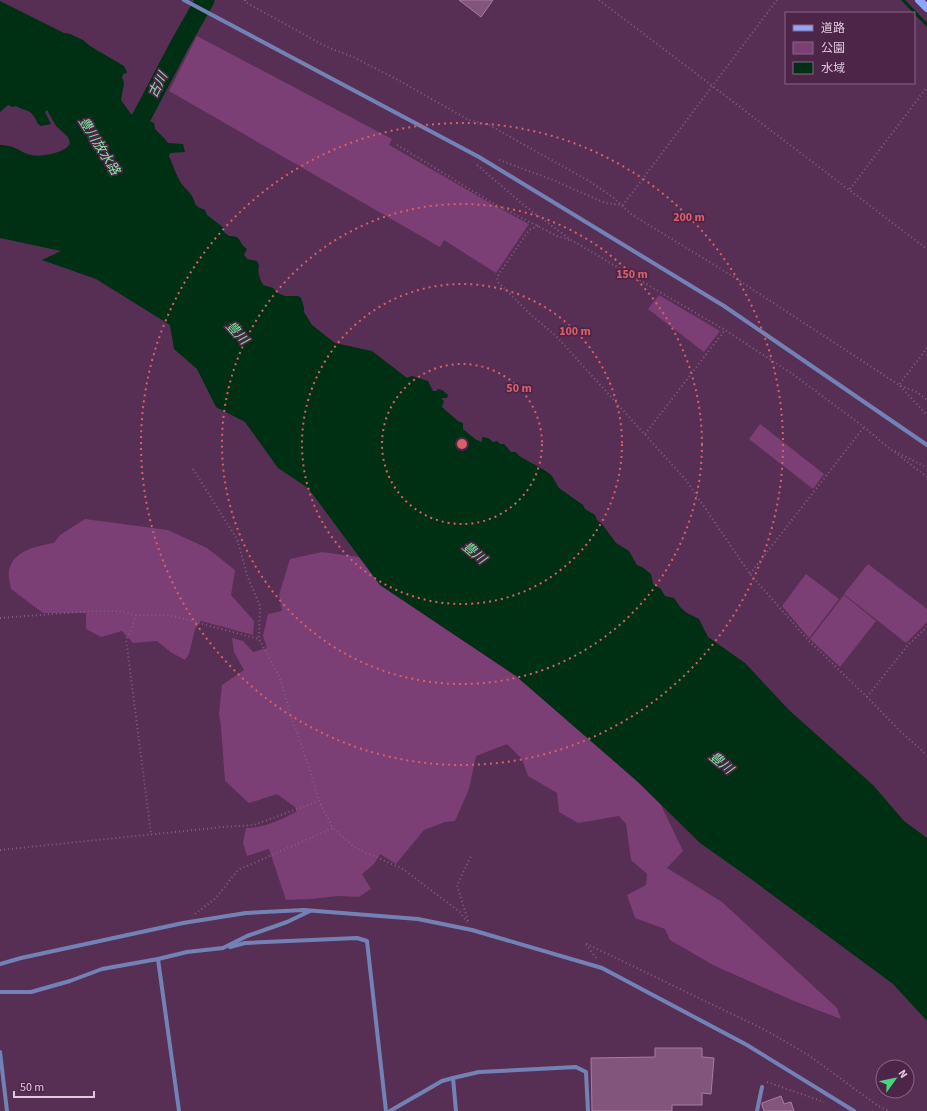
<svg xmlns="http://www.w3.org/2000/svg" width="927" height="1111" viewBox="0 0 927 1111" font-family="'Source Sans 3','Noto Sans JP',sans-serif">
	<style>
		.green { fill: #7b3e75 }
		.water { fill: #003013 }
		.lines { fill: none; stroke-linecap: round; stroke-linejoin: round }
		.stream { stroke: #003013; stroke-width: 3 }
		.river { stroke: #003013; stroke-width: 19 }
		.building { fill: #81557c; stroke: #aa7ba3 }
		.path { stroke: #825e7e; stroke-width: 2; stroke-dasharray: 1 3; stroke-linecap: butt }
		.minor { stroke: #7382b6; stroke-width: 4 }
		.secondary { stroke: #8fa6f8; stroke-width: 8 }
		.ring { fill: none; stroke: #da6067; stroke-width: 2; stroke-dasharray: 2 4 }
		.labels { text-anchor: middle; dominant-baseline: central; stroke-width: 3.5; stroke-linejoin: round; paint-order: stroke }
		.water-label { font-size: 13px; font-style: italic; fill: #7eec9d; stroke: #4d2549 }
		.centre { fill: #da6067; stroke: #4d2549; stroke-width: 2 }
		.ring-label { font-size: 12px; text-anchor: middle; font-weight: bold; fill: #da6067; stroke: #4d2549; stroke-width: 3.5; stroke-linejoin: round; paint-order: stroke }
	</style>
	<rect width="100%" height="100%" fill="#582f54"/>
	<g class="green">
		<path d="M197 36 392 139 389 145C436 171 481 199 529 224L496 273 444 240 440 247 169 91Z"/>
		<path d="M659 295 720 331 704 352 648 309Z"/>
		<path d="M760 424 824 474 813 489 749 439Z"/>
		<path d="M85 519 168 530 207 548 235 570 231 595 254 621 253 635 201 621 195 629 189 654 185 660 172 653 157 641 133 643 122 631 101 637 86 629V613H43L11 589C10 583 8 575 9 570 14 550 37 546 54 543L60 535Z"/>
		<path d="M322 552 359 557 380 585 516 676 638 782 661 805 683 851 667 868 722 902 837 1008 841 1019 794 1001 713 965 670 940 665 929 635 918 627 895 646 885 647 874 631 860 626 824 619 816 578 823 559 812 557 793 528 776 522 759 507 744 476 756 469 789 455 821 445 822 424 830 396 864 380 854 374 864 362 874 371 889 359 897 338 896 311 899 286 900 269 849 247 856 243 843 246 828C263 828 282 820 297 811L295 807 277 794 249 803 225 781 221 727 219 714 222 685 244 670 234 652 232 638 243 641 253 652 267 648 263 636 268 614 282 611 279 595 290 559Z"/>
		<path d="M868 564 927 609V622L906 643 844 594Z"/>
		<path d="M806 574 839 599 809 638 782 606Z"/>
		<path d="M844 595 876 621 840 667 810 639Z"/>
	</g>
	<path class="water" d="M0 1 64 33 70 34 83 40 90 46 124 66 127 72 126 74 124 73 122 77 124 83 121 100 131 114 154 123 155 129 165 139 168 143 183 144 185 152 170 153 169 156C173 165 176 175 181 183 186 190 194 195 195 204L198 207 205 210 207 215 224 228V232L229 236C243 236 237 242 247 249L244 255 247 259 257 261 259 266C257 273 260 279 263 285L273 288 278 293 285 296H298L301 298 304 307V312L312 325 335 343 372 351 407 378 412 376 428 381 433 391H437V389L442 390 448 395 447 398H441L444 401 442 407 458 421 463 423V429L475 439 482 442V437L488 438 493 442 497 441 500 444H504L511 452H516L519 456 546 471 552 476 559 488 583 505 585 509 595 515 597 520 602 524 616 543 629 551 637 565 642 567 651 574 653 584 661 589 665 596 674 598 681 608 687 613 699 619 708 637 745 663 790 711 873 785 904 821 927 838V1021L893 984 751 879 700 843 638 782 516 676 380 585 308 488 278 468 245 422 216 407 197 369 174 349 170 325 96 279 42 260 61 251 0 238V145C8 145 14 147 21 151 32 158 46 156 58 152 63 150 68 148 70 143L68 137 56 126 47 110 45 112 51 124 41 126 38 124C36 120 34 114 28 111 24 109 20 109 16 106L12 107 8 105 0 112Z"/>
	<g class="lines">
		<path class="stream" d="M903 0 927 25"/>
		<path class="river" d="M129 141 180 44 205 0"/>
	</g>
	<g class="building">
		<path d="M459 0H493L481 17Z"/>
		<path d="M655 1048H702V1057L714 1058 711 1094 702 1093V1105H672V1111H592L591 1058 655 1057Z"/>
		<path d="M781 1096 784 1104 791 1102 794 1111H764L762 1105V1103Z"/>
	</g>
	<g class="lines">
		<g class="path">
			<path d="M245 0V2L327 47 353 57 398 80 469 120 489 125 589 181 614 198 631 214 729 274 899 385 917 392 927 400"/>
			<path d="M599 0 927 249"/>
			<path d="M397 145 491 202 557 236 570 240"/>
			<path d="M499 160 553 180 605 203 623 205 777 0"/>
			<path d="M477 165 525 206 571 240 725 330 794 375 864 427 889 448 927 477"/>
			<path d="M850 189 927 87"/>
			<path d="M538 226 529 230 499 274 497 278 498 282 529 313 556 336 686 480 750 574 808 640 867 697 900 731 927 755"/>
			<path d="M927 348 899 385 927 415"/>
			<path d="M645 434 725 330"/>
			<path d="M895 451 927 468"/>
			<path d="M193 469 237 539 248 578 260 606 259 639"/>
			<path d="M750 574 864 427"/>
			<path d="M136 615 131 631 126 639 151 834"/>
			<path d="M0 618 92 611H117L136 615H169L259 639 280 678 291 716 308 764 319 801"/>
			<path d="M867 697 908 645 927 627"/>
			<path d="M0 850 223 827 254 825 319 801 333 828 354 847 403 869 460 912 467 922"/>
			<path d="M195 914 216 898 238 870 333 828"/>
			<path d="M468 921 457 885 471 856"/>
			<path d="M596 958 585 943 765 1030 807 1054 878 1106 889 1111"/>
			<path d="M767 1082 824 1102"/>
		</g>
		<g class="minor">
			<path d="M184 0 479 157 724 306 927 445"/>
			<path d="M230 947 245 943 357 938 367 941 386 1111"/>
			<path d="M158 959 179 1111"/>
			<path d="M0 964 21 958 183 923 246 913 304 910 418 919 472 930 602 968 747 1045 854 1111"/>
			<path d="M0 992H31L70 981 102 969 158 959 187 952 223 948 247 936 287 922 310 911"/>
			<path d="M0 1052 7 1111"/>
			<path d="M453 1078 456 1111"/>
			<path d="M390 1111 442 1081 453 1078 479 1072 576 1067 586 1072 588 1111"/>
			<path d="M757 1111 762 1087"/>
		</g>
		<path class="secondary" d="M919 0 927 8"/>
	</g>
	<g class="ring">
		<circle cx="462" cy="444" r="80"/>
		<circle cx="462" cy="444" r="160"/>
		<circle cx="462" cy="444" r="240"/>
		<circle cx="462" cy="444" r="321"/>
	</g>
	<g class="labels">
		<g class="water-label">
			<text transform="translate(158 85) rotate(-63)">古川</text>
			<text transform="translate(99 146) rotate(58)">豊川放水路</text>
			<text transform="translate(237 333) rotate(47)">豊川</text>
			<text transform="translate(474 553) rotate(40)">豊川</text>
			<text transform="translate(721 763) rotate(40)">豊川</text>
		</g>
	</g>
	<circle cx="462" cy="444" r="6" class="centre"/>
	<g class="ring-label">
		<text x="689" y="221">200 m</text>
		<text x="632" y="278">150 m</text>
		<text x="575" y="335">100 m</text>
		<text x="519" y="392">50 m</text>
	</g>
	<rect x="785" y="12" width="130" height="72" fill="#4d2549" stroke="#886684"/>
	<rect x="793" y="25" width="20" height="6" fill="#8fa6f8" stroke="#886684"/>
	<text x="821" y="32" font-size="12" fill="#e1c8dd">道路</text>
	<rect x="793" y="42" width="20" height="12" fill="#7b3e75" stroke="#886684"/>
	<text x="821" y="52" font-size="12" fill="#e1c8dd">公園</text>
	<rect x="793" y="62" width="20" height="12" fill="#003013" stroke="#886684"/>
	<text x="821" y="72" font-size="12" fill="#e1c8dd">水域</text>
	<g transform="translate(895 1079) rotate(57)"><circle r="19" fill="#4d2549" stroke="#886684"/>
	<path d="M0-3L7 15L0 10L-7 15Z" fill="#46d779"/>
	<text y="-6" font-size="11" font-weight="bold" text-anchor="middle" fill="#e1c8dd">N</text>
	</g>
	<path d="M14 1091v6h80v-6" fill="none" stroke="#e1c8dd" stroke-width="2"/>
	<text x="20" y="1091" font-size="12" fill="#e1c8dd" stroke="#4d2549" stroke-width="3" paint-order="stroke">50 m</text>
</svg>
